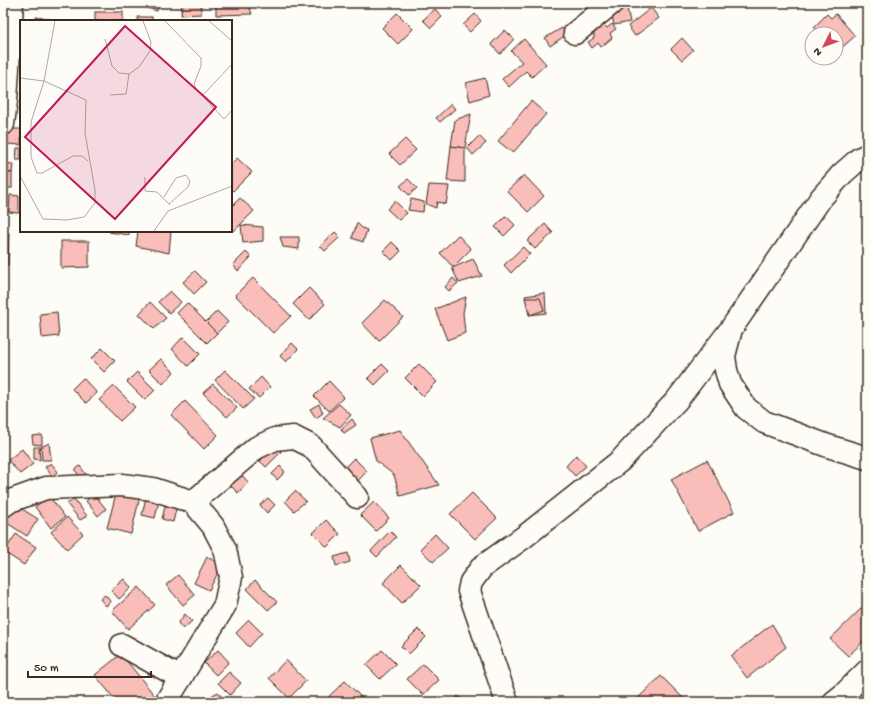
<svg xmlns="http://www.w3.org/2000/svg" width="870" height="705" viewBox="0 0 870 705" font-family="'Gochi Hand',sans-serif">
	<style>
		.building { fill: #fabeba; stroke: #3b2a1e }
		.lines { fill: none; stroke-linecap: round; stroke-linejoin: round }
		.minor-casing { stroke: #3b2a1e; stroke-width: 25 }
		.minor { stroke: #fdfcf7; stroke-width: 22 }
		.inset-road { fill: none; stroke: #afa8a0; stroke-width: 1 }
		.view { fill: #c2185b; fill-opacity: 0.15; stroke: #c2185b; stroke-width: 2 }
		.inset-edge { fill: none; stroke: #3b2a1e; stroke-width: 2 }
	</style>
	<rect width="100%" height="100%" fill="#fdfcf7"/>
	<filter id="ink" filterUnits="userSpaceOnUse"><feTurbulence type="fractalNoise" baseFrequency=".025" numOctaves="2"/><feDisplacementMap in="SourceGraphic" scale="8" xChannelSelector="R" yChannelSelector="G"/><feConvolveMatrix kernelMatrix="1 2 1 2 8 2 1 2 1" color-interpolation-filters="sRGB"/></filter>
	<g filter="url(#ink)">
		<g class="building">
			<path d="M131 3H159L157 11Z"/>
			<path d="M182 3H201V14L181 15Z"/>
			<path d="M216 3H248L252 14 216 15Z"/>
			<path d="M626 3 630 22 614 25 610 6Z"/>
			<path d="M651 8 659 18 635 36 628 26Z"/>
			<path d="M435 9 442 17 431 28 423 20Z"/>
			<rect x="95" y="12" width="28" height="9"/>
			<path d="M397 13 413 29 398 44 382 28Z"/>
			<path d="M475 14 481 21 470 32 463 25Z"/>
			<path d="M827 14 831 18 836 14 855 36 837 52 836 34H820L814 27Z"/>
			<path d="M36 17 62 21H35Z"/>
			<rect x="138" y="17" width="14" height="4"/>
			<path d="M612 24 616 29 610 33 612 38 601 47 598 43 592 48 588 42 594 38V33L604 25 607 28Z"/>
			<path d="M562 28 566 35 550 46 545 38Z"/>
			<path d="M505 30 514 39 500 54 491 44Z"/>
			<path d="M682 38 693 50 682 60 671 49Z"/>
			<path d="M524 39 546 64 532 77 526 71 509 87 502 79 522 62 511 51Z"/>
			<path d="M485 78 489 95 470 101 466 83Z"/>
			<path d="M531 101 546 114 513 153 498 141Z"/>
			<path d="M451 104 455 109 440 122 436 118Z"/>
			<path d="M471 114 465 148 451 146 455 120Z"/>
			<path d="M7 129H21V145L7 144Z"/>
			<path d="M479 136 486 143 473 155 467 148Z"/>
			<path d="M405 139 416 150 400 165 389 154Z"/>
			<path d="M451 146 465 148V182L447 181Z"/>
			<path d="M17 148H21V160H16Z"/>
			<path d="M237 158 252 172 233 191 231 189V164Z"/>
			<path d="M3 163 13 164 12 173 3 172Z"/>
			<rect x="6" y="173" width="6" height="15"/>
			<path d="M524 175 544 196 528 212 507 191Z"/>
			<path d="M408 179 417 188 409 195 400 186Z"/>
			<path d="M429 185 449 186 446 204 437 202 436 208 426 204Z"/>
			<path d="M10 195 19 196V213L9 212Z"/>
			<path d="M240 198 254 211 234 231 231 228V207Z"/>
			<path d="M411 199 424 202 423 212 408 210Z"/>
			<path d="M395 201 407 213 399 220 387 209Z"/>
			<path d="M506 216 515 225 504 236 495 227Z"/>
			<path d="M357 223 362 228 367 230 363 242 352 238Z"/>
			<path d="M545 224 553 233 535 249 527 241Z"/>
			<path d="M241 225 263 227V241L243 243Z"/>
			<path d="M109 231H129V235L109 232Z"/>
			<path d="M138 231H171L169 253 136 246Z"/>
			<path d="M335 232 340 237 325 251 320 246Z"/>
			<path d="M5 233H9L8 265H3Z"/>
			<path d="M458 235 471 249 453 267 440 253Z"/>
			<path d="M280 237H299V249L283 247Z"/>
			<path d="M61 241H89V267L61 268Z"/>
			<path d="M392 242 401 251 392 260 383 251Z"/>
			<path d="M523 247 530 254 511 273 504 265Z"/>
			<path d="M246 252 251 257 238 271 233 265Z"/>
			<path d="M473 259 482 276 459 283 452 268Z"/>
			<path d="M195 271 206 282 194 294 183 282Z"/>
			<path d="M253 278 291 316 273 333 235 295Z"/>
			<path d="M453 278 458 283 449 291 445 287Z"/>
			<path d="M309 288 325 304 309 320 293 304Z"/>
			<path d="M170 291 181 302 169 313 158 302Z"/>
			<path d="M545 293 546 313 529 315 525 296Z"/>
			<path d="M466 297 463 313 465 333 447 340 435 309Z"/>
			<path d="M525 298H540L544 310 530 315Z"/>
			<path d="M385 300 403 317 379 341 362 323Z"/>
			<path d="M150 302 166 318 154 329 139 314Z"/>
			<path d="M187 303 217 333 207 343 177 313Z"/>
			<path d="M217 311 228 322 217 333 206 322Z"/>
			<path d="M57 312 59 336 42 338 40 314Z"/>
			<path d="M183 337 200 354 188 366 172 349Z"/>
			<path d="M292 343 298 349 286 362 280 356Z"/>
			<path d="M102 348 115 361 104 372 91 359Z"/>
			<path d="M161 359 174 372 163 384 149 370Z"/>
			<path d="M382 364 389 371 375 385 368 378Z"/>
			<path d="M419 364 437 382 423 396 405 378Z"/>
			<path d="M225 370 254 399 243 409 215 380Z"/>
			<path d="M137 372 155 390 145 400 127 382Z"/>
			<path d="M261 377 270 387 259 398 249 389Z"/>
			<path d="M83 378 97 393 86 403 72 389Z"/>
			<path d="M329 381 344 397 329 411 314 396Z"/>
			<path d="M213 384 237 408 227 417 203 393Z"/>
			<path d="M114 386 135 407 120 421 99 400Z"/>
			<path d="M185 401 218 435 204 449 171 415Z"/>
			<path d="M319 404 323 413 316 418 310 409Z"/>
			<path d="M339 404 351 415 340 427 323 418Z"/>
			<path d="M352 419 356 425 344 433 341 429Z"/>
			<path d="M400 430 439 485 400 496 394 475 376 461 370 438Z"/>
			<path d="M42 435V445L33 444 32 436Z"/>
			<path d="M49 443 51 460H42L41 447Z"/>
			<path d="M275 446 281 452 266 467 260 461Z"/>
			<path d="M34 447H41L39 449 40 460 34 459Z"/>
			<path d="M22 449 33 464 20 474 8 460Z"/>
			<path d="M576 455 586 466 575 476 566 466Z"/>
			<path d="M354 458 367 471 355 484 342 470Z"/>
			<path d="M707 460 734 512 698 531 671 479Z"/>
			<path d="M51 463 58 472 52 476 45 467Z"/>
			<path d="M80 466 87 476 82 480 75 470Z"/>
			<path d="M280 466 285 472 277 480 272 474Z"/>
			<path d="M239 472 248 482 238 493 228 483Z"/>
			<path d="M118 486 141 492 131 534 107 528Z"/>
			<path d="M295 491 306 501 294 511 285 501Z"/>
			<path d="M147 493 160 496 155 518 142 515Z"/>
			<path d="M472 493 497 518 475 539 450 514Z"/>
			<path d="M94 494 106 509 98 516 86 501Z"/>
			<path d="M49 496 65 517 51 528 35 507Z"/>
			<path d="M167 498 178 501 173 522 162 519Z"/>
			<path d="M268 498 275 505 267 513 260 505Z"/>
			<path d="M74 499 87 516 80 520 67 504Z"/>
			<path d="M374 502 389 518 376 531 360 515Z"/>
			<path d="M14 504 38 519 27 536 4 521Z"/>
			<path d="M67 517 83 534 67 549 51 532Z"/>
			<path d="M326 520 340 534 327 547 313 533Z"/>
			<path d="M390 531 396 537 377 557 371 551Z"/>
			<path d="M16 534 36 547 24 565 4 552Z"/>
			<path d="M435 534 448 548 433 562 420 549Z"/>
			<path d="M348 553 350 562 336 566 334 557Z"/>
			<path d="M207 557 222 565 209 590 194 583Z"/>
			<path d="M401 565 421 585 402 603 383 583Z"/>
			<path d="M178 575 195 595 183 605 166 585Z"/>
			<path d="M124 579 131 588 119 599 111 590Z"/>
			<path d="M255 580 277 602 268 610 247 589Z"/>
			<path d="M139 587 155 605 128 629 112 611Z"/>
			<path d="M105 595 111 602 106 606 100 599Z"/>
			<path d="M867 603V638L848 656 830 639Z"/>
			<path d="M185 614 192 621 183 629 178 623Z"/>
			<path d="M249 620 262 633 249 647 236 633Z"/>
			<path d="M772 624 786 647 747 678 731 656Z"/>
			<path d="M418 629 426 637 409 654 401 646Z"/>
			<path d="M218 650 229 662 216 675 204 663Z"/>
			<path d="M382 650 396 664 380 679 366 665Z"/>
			<path d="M121 654 159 701V702H117L95 675Z"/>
			<path d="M286 660 306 681 289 698 269 678Z"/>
			<path d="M423 664 439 680 423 695 407 679Z"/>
			<path d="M229 672 241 683 230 695 218 683Z"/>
			<path d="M661 676 687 702H634Z"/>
			<path d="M345 681 363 699 360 702H325L324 701Z"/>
			<path d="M218 692 224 700 222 702H216L211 696Z"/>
			<path d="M458 696 465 702H452Z"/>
		</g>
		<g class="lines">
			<defs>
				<g id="minor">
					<path d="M575 33 612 3"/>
					<path d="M3 124 6 101 12 3"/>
					<path d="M730 333 724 356 726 370 730 384 746 408 764 422 828 446 867 458"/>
					<path d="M193 502 256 448 275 439 293 437 311 446 357 497"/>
					<path d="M3 506 10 501 46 488 122 485 153 489 193 502 213 526 225 549 231 577 225 605 166 702"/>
					<path d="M122 645 181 678"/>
					<path d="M507 702 469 591 471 582 482 567 524 537 620 461 677 400 731 329 821 198 842 174 859 159 867 155"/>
					<path d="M834 702 844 694 867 671"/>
				</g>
			</defs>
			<use href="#minor" class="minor-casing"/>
			<use href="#minor" class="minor"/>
		</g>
	</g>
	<g transform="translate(20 20)">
		<rect width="212" height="212" fill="#fdfcf7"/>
		<path class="inset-road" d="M35 1 24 61 11 102V137L17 153H22L53 136H62L68 141M145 1 181 38V46L174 64 176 69 204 99 212 90M189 1 212 21M85 19 92 46 99 53 109 54 119 47 130 31 131 22 123 1M0 58 24 61 66 80 65 113 75 170V183L64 197 47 200 23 199 0 156M90 75 106 74 109 54M182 76 212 44M125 157V171L137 172 150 185M144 177 156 158 166 155 170 161 168 167 149 184M134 211 148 191 212 166"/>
		<path class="view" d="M105 6 196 87 95 199 5 117Z"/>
		<rect width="212" height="212" class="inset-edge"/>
	</g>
	<rect width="870" height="705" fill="none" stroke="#fdfcf7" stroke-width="16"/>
	<rect x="8" y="8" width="854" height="689" fill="none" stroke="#3b2a1e" stroke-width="1.5" filter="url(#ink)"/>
	<g transform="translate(824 46) rotate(228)"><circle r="19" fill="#fdfcf7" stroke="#afa8a0"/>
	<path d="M0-3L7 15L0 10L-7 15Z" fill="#d1495b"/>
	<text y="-6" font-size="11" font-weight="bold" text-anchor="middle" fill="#3b2a1e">N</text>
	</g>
	<path d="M28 671v6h123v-6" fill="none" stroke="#3b2a1e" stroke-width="2"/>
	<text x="34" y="671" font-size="12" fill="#3b2a1e" stroke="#fdfcf7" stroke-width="3" paint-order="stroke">50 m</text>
</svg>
